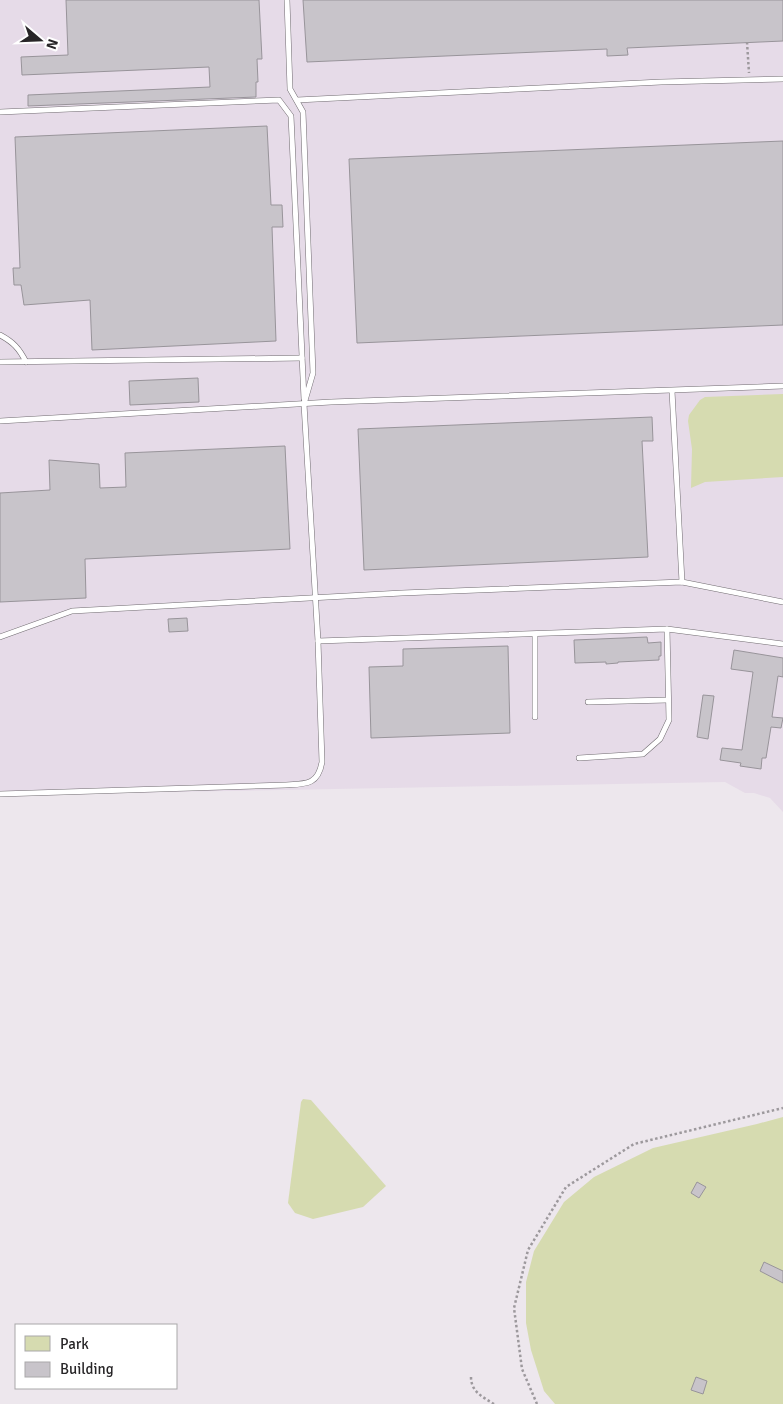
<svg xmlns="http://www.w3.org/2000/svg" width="783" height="1404" viewBox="0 0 783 1404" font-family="Signika,sans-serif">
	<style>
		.built { fill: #e6dbe8 }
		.green { fill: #d6dbb0 }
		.building { fill: #c8c4ca; stroke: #98949a }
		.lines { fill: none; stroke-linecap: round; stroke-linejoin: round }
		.lane-casing { stroke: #706b70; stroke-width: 6 }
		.path { stroke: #9d999d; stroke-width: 2.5; stroke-dasharray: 2.5 2.5; stroke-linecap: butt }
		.lane { stroke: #fff; stroke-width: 5 }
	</style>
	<rect width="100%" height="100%" fill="#ede7ed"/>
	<path class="built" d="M0 0H783V812L770 798 754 793H745L725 782 0 795Z"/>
	<g class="green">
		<path d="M783 394V477L705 482 691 488 692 449 688 421 689 415 700 400 705 397Z"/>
		<path d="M303 1099 311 1100 386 1186 363 1207 313 1219 295 1213 288 1203 301 1102Z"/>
		<path d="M783 1117V1404H555L544 1391 531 1350 526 1323V1282L534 1251 564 1202 594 1177 653 1148 757 1124Z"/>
	</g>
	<g class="building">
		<path d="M66 0H259L262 59H257L258 82H256V97L28 106V95L210 87 209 67 22 75 21 57 68 55Z"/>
		<path d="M303 0H783V41L627 48 628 55 607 56V49L307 62Z"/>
		<path d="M267 126 271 205H282L283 227H272L276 341 92 350 90 300 24 305 21 285H14L13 268H20L15 137Z"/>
		<path d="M783 141V325L357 343 349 159Z"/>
		<path d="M198 378 199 402 130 405 129 381Z"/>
		<path d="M652 417 653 441H642L648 557 364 570 358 429Z"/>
		<path d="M285 446 290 549 85 559 86 598 0 602V493L50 490 49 460 99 464 100 488 126 487 125 453Z"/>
		<path d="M187 618 188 631 169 632 168 619Z"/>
		<path d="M647 637 648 643 661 642V656H659V660L618 662V663L606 664V662L575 663 574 640Z"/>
		<path d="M508 646 510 733 371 738 369 667 403 666V649Z"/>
		<path d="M734 650 783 658V677L778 676 772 717 783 718 781 728 771 727 766 758H762L761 769 740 766 741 763 720 760 722 748 742 750 753 672 731 669Z"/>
		<path d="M703 695 714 696 708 739 697 737Z"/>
		<path d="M697 1182 706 1187 699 1198 691 1193Z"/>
		<path d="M764 1262 783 1271V1283L760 1271Z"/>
		<path d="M696 1377 707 1381 703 1394 691 1390Z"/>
	</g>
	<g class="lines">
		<defs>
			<g id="lane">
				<path d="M287 0 290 89 303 112 313 373 304 404 318 641 667 629 783 644"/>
				<path d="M297 100 661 82 783 79"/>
				<path d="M0 112 279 100 291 116 304 399"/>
				<path d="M0 335C13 342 19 348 26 362"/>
				<path d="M0 362 302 358"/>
				<path d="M672 391 682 582"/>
				<path d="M0 421 331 402 783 386"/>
				<path d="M0 637 72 611 402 593 682 582 783 602"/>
				<path d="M588 702 668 700"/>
				<path d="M535 717V635"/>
				<path d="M579 758 643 754 660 739 669 720 667 629"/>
				<path d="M0 794 286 785C306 784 318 785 322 762L318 641"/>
			</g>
		</defs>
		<use href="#lane" class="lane-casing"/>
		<g class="path">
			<path d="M747 42 749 73"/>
			<path d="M471 1377C471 1392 483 1397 494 1404"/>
			<path d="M537 1404 522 1369 514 1308 528 1250 566 1187 634 1144 783 1108"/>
		</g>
		<use href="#lane" class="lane"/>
	</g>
	<rect x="15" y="1324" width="162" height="65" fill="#ffffff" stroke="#a9a8a9"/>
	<rect x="25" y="1336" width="25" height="15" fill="#d6dbb0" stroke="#a9a8a9"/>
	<text x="60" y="1349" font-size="15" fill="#272527">Park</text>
	<rect x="25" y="1362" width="25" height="15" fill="#c8c4ca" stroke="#a9a8a9"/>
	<text x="60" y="1374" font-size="15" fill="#272527">Building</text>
	<g transform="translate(40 40) rotate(109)" stroke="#ffffff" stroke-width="4" paint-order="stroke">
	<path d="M0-4L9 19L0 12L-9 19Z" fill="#272527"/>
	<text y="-8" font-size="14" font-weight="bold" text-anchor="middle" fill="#272527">N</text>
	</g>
</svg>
